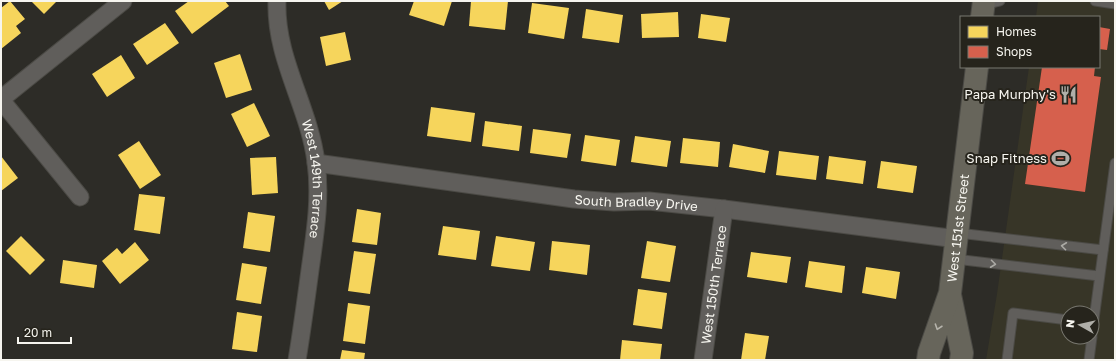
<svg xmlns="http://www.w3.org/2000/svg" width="1116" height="361" viewBox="0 0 1116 361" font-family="'Golos Text',sans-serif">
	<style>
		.built { fill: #373527; fill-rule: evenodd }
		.homes { fill: #f6d55c }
		.shops { fill: #d6604d }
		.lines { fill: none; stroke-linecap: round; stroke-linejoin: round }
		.service-casing { stroke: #4b4a45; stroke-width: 11 }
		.minor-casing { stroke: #4b4a45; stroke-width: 19 }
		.primary-casing { stroke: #4b4a45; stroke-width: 24 }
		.service { stroke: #605e5b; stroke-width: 9 }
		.minor { stroke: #605e5b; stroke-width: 17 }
		.primary { stroke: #67655b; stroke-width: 22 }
		.oneway { stroke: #abaaa5 }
		.oneway2 { stroke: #b6b4ac }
		.labels { text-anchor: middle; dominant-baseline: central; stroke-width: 4; stroke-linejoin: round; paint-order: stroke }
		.poi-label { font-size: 13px; fill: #f6f5ef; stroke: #26241c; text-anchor: end }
		.street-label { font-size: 13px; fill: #f6f5ef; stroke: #26241c }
	</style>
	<rect width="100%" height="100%" fill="#2d2c27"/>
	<path class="built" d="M1038 1H1115V360H986L997 294 1029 67H1099V17H1036ZM1068 313H1092V337H1068Z"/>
	<g class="homes">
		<path d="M10 1 25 19 16 26 21 33 1 49V8Z"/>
		<path d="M31 1H57L44 14Z"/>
		<path d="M189 1H225L229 6 192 34 175 11Z"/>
		<path d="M324 1H343L329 10Z"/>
		<path d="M414 1H452L444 26 409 15Z"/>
		<path d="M471 1H508L505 30 469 26Z"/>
		<path d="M532 3 569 8 564 39 528 33Z"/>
		<path d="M586 9 623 15 619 43 582 38Z"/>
		<path d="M678 12 679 37 642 38 641 14Z"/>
		<path d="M701 14 730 18 726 42 698 38Z"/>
		<path d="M165 23 179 43 147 65 133 44Z"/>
		<path d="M345 32 351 60 326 66 320 37Z"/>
		<path d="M240 54 252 90 226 98 214 63Z"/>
		<path d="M121 55 135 78 107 97 92 74Z"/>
		<path d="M254 103 270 136 247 147 231 114Z"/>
		<path d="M431 107 475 113 471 142 427 136Z"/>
		<path d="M485 121 522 126 519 151 482 146Z"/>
		<path d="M533 129 571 134 567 158 530 153Z"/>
		<path d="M585 135 620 140 616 166 581 161Z"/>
		<path d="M635 136 671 141 667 167 631 162Z"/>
		<path d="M683 138 720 142 718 167 680 163Z"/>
		<path d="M139 141 161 175 140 189 118 155Z"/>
		<path d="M733 144 769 151 765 173 729 167Z"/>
		<path d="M779 151 819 156 816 180 776 175Z"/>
		<path d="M1 156 18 178 1 191Z"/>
		<path d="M829 156 866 161 863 184 826 179Z"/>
		<path d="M276 157 278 193 252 195 250 158Z"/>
		<path d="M881 161 917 166 913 193 877 188Z"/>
		<path d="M139 194 165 197 160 234 134 230Z"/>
		<path d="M357 209 381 213 377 245 352 242Z"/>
		<path d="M248 212 275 216 270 252 243 248Z"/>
		<path d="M443 226 480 231 476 260 438 255Z"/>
		<path d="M21 236 45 260 30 275 6 251Z"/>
		<path d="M496 236 535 242 530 271 491 266Z"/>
		<path d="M552 241 590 245 587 275 549 270Z"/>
		<path d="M647 241 676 246 670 282 641 278Z"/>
		<path d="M135 242 149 260 120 284 102 261 117 248 122 254Z"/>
		<path d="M354 251 376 254 370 294 348 291Z"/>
		<path d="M751 252 791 257 787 283 747 277Z"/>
		<path d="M63 260 97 265 94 288 60 283Z"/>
		<path d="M809 261 845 266 842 293 805 287Z"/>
		<path d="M242 263 267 267 261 304 236 300Z"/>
		<path d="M866 267 900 272 896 299 862 293Z"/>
		<path d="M638 289 667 293 662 329 633 325Z"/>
		<path d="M348 303 370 306 365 344 343 341Z"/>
		<path d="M237 312 262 316 257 352 232 349Z"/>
		<path d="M745 333 769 336 765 360H741Z"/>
		<path d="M622 340 662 344 660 360H620Z"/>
		<path d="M342 350 365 353 364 360H340Z"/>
	</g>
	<g class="shops">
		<path d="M1099 27 1110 29 1107 50 1099 49Z"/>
		<path d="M1042 67H1095L1094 76 1101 77 1085 192 1025 184Z"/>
	</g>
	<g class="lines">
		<defs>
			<g id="service">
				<path d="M1095 1 1115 4"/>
				<path d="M984 5 1000 1"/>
				<path d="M958 233 1103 250"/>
				<path d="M955 259 1099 276"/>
				<path d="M1092 334 1115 163"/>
				<path d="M1007 360 1013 313 1068 320"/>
				<path d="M1089 360 1092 337"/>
			</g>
			<g id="minor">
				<path id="s1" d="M277 1C275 59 309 106 316 162 321 198 315 234 310 270 306 300 302 330 297 360"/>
				<path d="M1 99 123 1"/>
				<path d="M1 100 80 197"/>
				<path id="s2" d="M316 163 574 199 614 202 649 201 724 209 957 239"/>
				<path id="s3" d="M703 360 724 209"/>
			</g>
			<g id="primary">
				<path d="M982 17 984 1"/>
				<path d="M950 295 962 353 961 360"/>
				<path id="s4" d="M928 360 929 353 950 293 977 67"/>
			</g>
		</defs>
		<use href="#service" class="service-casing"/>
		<use href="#minor" class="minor-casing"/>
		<use href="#primary" class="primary-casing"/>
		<use href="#service" class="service"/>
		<use href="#minor" class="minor"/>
		<use href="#primary" class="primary"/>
	</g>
	<defs><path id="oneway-chevron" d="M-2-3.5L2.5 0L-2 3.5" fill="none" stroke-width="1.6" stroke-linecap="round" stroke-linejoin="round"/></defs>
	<g class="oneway">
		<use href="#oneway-chevron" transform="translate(1064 246) rotate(-173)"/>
		<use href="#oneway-chevron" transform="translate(993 264) rotate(7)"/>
	</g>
	<use class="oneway2" href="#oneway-chevron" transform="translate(938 327) rotate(109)"/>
	<defs>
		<symbol id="restaurant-bare" viewBox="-9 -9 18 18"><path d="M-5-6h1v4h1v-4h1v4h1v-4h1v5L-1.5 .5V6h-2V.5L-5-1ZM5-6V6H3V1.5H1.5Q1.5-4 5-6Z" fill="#b0afa9" stroke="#26241c" stroke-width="2.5" paint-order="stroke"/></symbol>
		<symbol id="stadium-bare" viewBox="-9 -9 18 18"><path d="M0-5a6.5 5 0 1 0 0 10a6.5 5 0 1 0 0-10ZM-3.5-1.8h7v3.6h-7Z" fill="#b0afa9" stroke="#26241c" stroke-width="2.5" paint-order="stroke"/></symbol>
	</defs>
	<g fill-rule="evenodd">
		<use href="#restaurant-bare" x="1056" y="82" width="25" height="25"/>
		<use href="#stadium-bare" x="1048" y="146" width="25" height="25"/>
	</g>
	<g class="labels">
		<g class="poi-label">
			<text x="1056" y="94">Papa Murphy's</text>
			<text x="1047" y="158">Snap Fitness</text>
		</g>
		<g class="street-label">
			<text stroke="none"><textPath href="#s1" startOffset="183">West 149th Terrace</textPath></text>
			<text stroke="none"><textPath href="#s2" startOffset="323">South Bradley Drive</textPath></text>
			<text stroke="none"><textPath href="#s4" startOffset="136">West 151st Street</textPath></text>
			<text stroke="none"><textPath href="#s3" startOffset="76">West 150th Terrace</textPath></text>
		</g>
	</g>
	<rect width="1116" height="361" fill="none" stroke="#f6f5ef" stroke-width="4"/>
	<rect x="960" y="16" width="140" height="52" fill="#26241c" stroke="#797870"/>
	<rect x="968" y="26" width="20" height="12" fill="#f6d55c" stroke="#797870"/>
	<text x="996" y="36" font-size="12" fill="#f6f5ef">Homes</text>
	<rect x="968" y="46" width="20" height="12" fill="#d6604d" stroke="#797870"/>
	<text x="996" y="56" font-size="12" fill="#f6f5ef">Shops</text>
	<g transform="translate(1080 325) rotate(278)"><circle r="19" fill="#26241c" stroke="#797870"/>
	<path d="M0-3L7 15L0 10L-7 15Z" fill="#b0afa9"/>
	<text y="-6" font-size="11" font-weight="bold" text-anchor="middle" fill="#f6f5ef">N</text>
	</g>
	<path d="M18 337v6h53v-6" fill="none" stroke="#f6f5ef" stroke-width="2"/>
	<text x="24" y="337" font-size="12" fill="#f6f5ef" stroke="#26241c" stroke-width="3" paint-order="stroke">20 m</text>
</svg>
